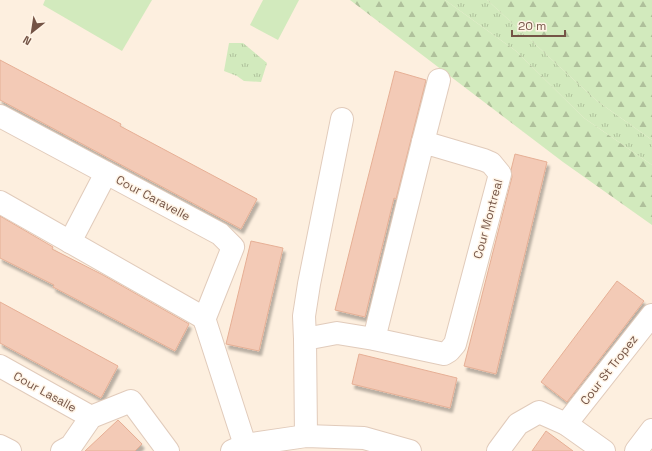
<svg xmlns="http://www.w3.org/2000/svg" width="652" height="451" viewBox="0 0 652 451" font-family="'Space Grotesk',sans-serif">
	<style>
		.grass { fill: url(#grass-tufts) }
		.forest { fill: url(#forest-firs) }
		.pitch { fill: #d2eabd }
		.building { fill: #f3cab6; stroke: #e6af95; filter: url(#shadow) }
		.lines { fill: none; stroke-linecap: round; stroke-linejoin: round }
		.minor-casing { stroke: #e1cbbb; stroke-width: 24 }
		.minor { stroke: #fff; stroke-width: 22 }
		.labels { text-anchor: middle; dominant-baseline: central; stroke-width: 3; stroke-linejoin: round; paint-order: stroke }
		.street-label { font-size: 12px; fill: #745446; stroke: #fff4e6 }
	</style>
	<defs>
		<pattern id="grass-tufts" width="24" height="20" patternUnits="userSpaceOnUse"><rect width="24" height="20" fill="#d2eabd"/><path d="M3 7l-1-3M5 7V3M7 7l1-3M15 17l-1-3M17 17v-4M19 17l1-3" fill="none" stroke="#afc09b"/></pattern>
		<pattern id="forest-firs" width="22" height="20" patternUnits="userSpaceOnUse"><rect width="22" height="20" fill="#d2eabd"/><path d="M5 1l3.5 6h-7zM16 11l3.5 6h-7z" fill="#afc09b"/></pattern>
		<filter id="shadow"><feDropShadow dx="2.5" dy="4.5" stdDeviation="1" flood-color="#0004"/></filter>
	</defs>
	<rect width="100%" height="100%" fill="#fdefdf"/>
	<g class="grass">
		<path d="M445 0H487L597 101 652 140V165L584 118 516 51Z"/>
		<path d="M229 43H243L267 63 261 82 244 81 237 76 224 71Z"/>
	</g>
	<g class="forest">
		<path d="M350 0H445L516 51 584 118 652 165V225L563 162Z"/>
		<path d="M487 0H652V140L597 101Z"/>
	</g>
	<g class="pitch">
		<path d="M45 0H152L122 51 43 5Z"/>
		<path d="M263 0H299L278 40 250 25Z"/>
	</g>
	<g class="building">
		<path d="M0 60 121 124 120 126 257 199 241 229 0 100Z"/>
		<path d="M395 71 426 80 396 199 394 198 365 317 335 310 361 205Z"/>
		<path d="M515 154 547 162 496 374 464 366 512 177 511 170Z"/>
		<path d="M0 216 53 247 52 249 103 275 189 324 175 351 53 287 54 285 0 258Z"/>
		<path d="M251 241 283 248 259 351 226 344Z"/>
		<path d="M617 281 644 301 567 402 541 382Z"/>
		<path d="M0 302 118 366 101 398 0 343Z"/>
		<path d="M359 354 457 378 450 408 352 384Z"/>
		<path d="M118 420 142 444 135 451H85Z"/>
		<path d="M546 431 573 451H532Z"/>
	</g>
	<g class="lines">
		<defs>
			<g id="minor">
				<path d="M0 116 220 234 233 247 204 320"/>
				<path d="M423 142 439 80"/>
				<path d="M0 202 204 318 245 445"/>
				<path d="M70 242 106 173"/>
				<path d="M305 339 304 316 309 284 342 119"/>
				<path d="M0 366 91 417"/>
				<path d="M566 424 652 315"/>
				<path d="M306 436 305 339 337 333 374 339 444 354 449 351 455 344 500 174 491 163 484 160 423 142 374 339"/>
				<path d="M0 446 10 451"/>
				<path d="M62 451 71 446 91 417 131 401 168 451"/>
				<path d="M232 451 245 445 306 436 364 438 410 451"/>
				<path d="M498 451 518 424 539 412 566 424 604 451"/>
				<path d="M636 451 652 430"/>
			</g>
		</defs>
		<use href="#minor" class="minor-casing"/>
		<use href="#minor" class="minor"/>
	</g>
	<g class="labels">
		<g class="street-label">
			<text transform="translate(153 198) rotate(28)">Cour Caravelle</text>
			<text transform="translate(488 219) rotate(-75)">Cour Montreal</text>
			<text transform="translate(609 370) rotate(-52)">Cour St Tropez</text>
			<text transform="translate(45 392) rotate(29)">Cour Lasalle</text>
		</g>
	</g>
	<g transform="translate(32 32) rotate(210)" stroke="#fff4e6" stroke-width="3" paint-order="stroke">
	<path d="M0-3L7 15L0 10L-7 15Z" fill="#745446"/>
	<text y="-6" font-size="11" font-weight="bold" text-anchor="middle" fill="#745446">N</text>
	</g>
	<path d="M512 30v6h53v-6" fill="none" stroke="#745446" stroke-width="2"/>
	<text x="518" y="30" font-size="12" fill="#745446" stroke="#fff4e6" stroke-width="3" paint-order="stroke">20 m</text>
</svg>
